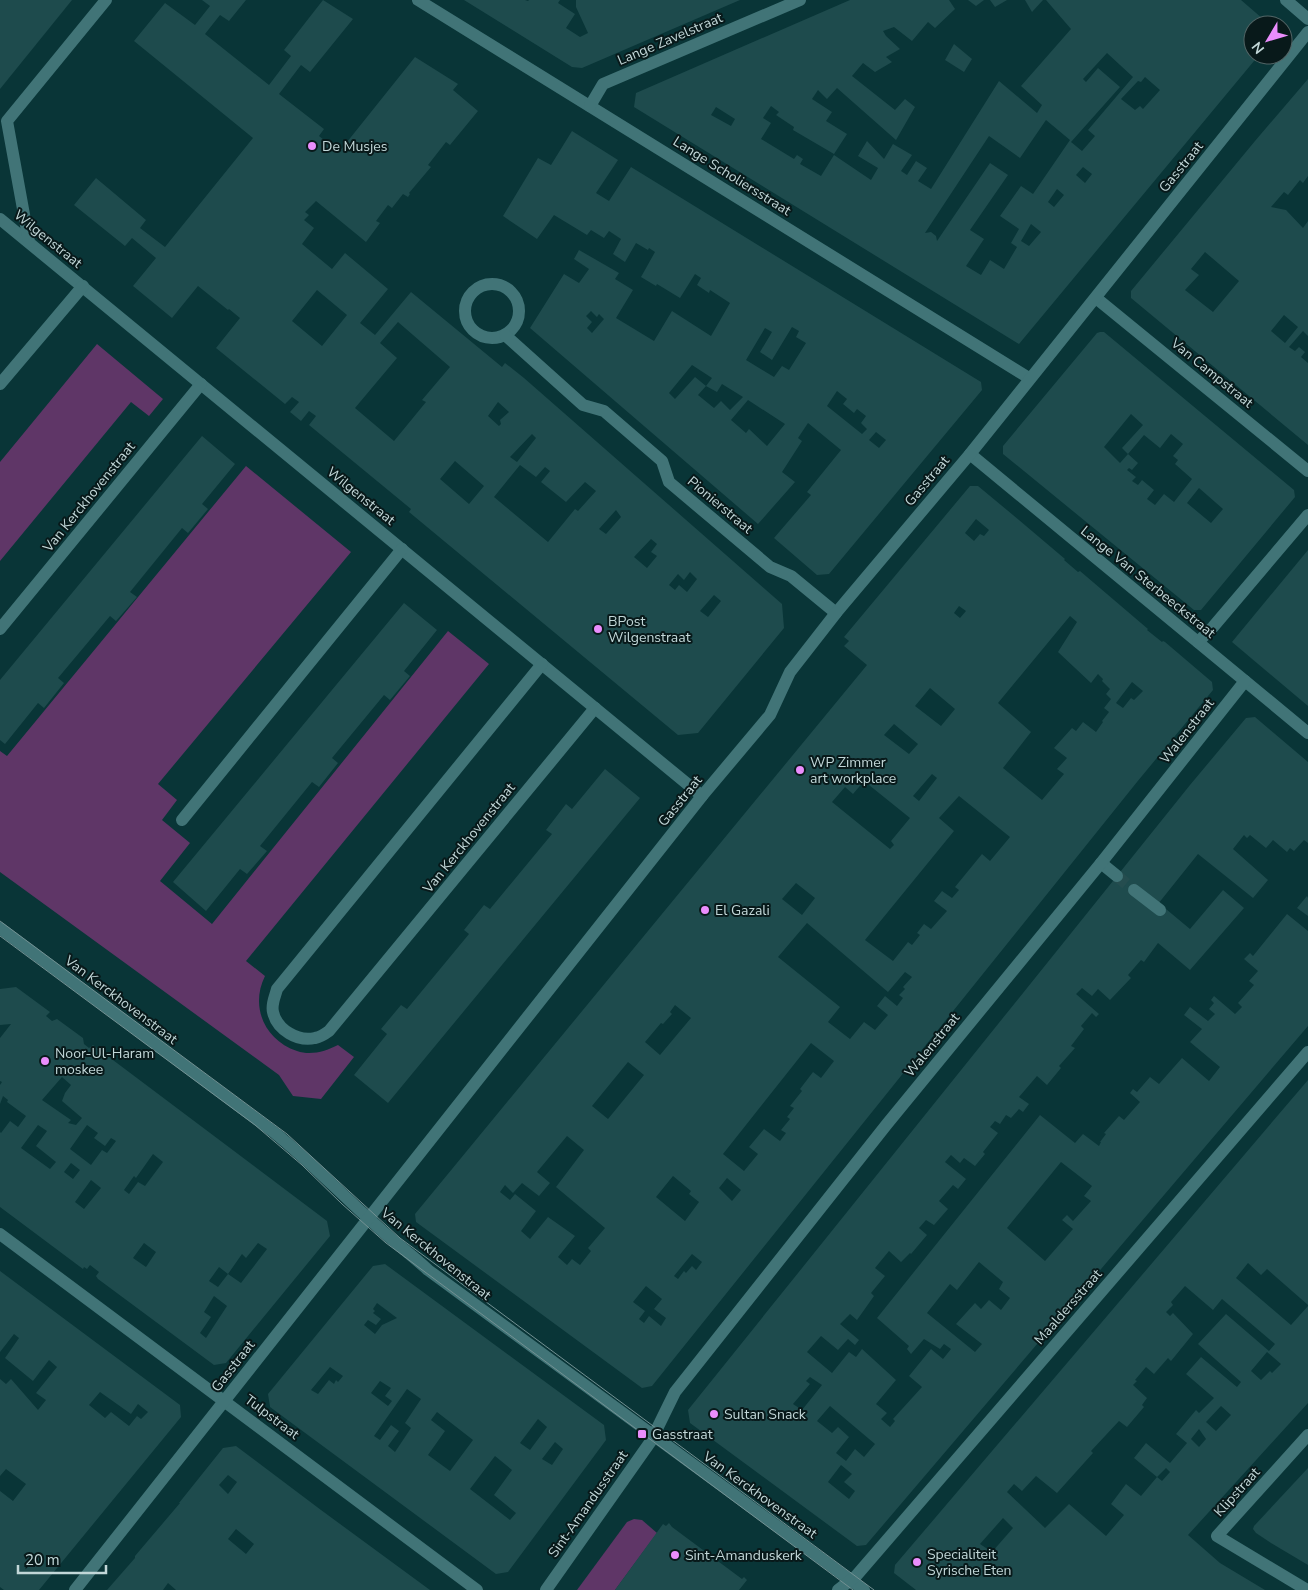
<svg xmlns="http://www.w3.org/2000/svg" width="1308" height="1590" viewBox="0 0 1308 1590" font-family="'Nunito Sans',sans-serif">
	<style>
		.green { fill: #5f3667 }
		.building { fill: #1e4b4d; fill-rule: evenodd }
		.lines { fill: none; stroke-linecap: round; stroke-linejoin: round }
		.minor-tunnel { stroke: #254d4f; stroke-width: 12; stroke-dasharray: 12 6; stroke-linecap: butt }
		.minor { stroke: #417477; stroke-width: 12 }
		.tram { stroke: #739193; stroke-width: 1 }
		.poi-dot { fill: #ea8dfc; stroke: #08191a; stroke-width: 2 }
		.labels { text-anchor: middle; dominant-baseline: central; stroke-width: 4; stroke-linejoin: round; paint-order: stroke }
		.street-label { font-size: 14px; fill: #c2d7d8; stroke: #08191a }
		.poi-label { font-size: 14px; fill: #c2d7d8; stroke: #08191a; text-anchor: start }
	</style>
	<rect width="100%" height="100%" fill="#093537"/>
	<g class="green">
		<path d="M97 344 163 399 149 416 131 402 0 561V462Z"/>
		<path d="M246 466 351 552 158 784 177 800 162 820 190 843 160 881 212 924 448 631 489 664 246 961 265 976C250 1006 264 1040 297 1051 311 1056 326 1051 338 1045L354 1057 321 1099 293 1096 279 1075 0 872V751L7 756Z"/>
		<path d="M634 1519 642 1520 657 1533 615 1590H577L627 1522Z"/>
	</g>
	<g class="building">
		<path d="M0 0H72L0 89Z"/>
		<path d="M202 0H246L229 21 220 15 205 34 269 85 291 56 284 50 323 0 353 19 310 72 301 65 279 94 324 129 319 136 339 152 415 57 458 84 453 90 478 111 450 145 446 142 428 165 431 167 409 193 410 194 408 197 403 194 392 208 388 205 376 221 380 223 366 242 316 201 305 212 309 215 304 220 314 228 302 244 332 269 345 253 388 289 360 323 375 335 411 292 502 367 505 363 524 378 782 604 784 628 698 733 678 735 409 512 411 509 309 425 316 416 309 411 301 421 290 412 299 402 292 397 285 404 216 348 240 318 229 309 228 310 198 286 172 318 133 286 156 258 132 238 125 246 74 205 96 178 146 220 140 228 165 247 253 138 134 41 165 3 195 25 210 6ZM317 290 347 315 322 346 292 321ZM398 322 450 367 422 400 426 402 394 441 355 408 397 358 380 343ZM498 402 509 412 500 420 501 424 499 426 488 416ZM532 434 536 438 517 462 510 457ZM455 461 484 486 469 504 440 479ZM520 465 536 477 545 467 550 471 541 482 566 502 585 482 596 491 578 511 575 509 548 542 494 497ZM616 510 621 517 606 534 599 529ZM651 539 657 544 651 552 657 556 647 568 634 557ZM690 572 697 579 687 592 679 585 675 590 669 585 678 574 684 580ZM714 595 721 601 708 617 700 611Z"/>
		<path d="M464 0H525L528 1 529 0H560L558 3 575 14 566 28 580 37 588 33 576 7V0H740L582 68 572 67Z"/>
		<path d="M850 0H949L955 9 935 28 928 22 912 41 894 27 883 31 886 36 900 49 886 57 892 62 875 72 863 63 852 76 895 110 905 99 915 107 896 140 837 88 827 99 818 90 812 99 832 112 826 121 847 134 834 154 793 130 794 127 776 115 779 112 771 106 763 118 771 123 761 139 794 159 797 155 803 159 800 164 821 176 834 155 871 180 878 168 858 156 867 141 884 159 893 144 912 155 901 171 907 175 916 161 927 168 918 181 931 189 999 81 1037 113 1042 105 1021 86 1071 29 1046 0H1241L1270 25H1253V55H1259L1019 344 634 107 636 93ZM1107 53 1133 77 1088 130 1095 136 1082 151 1071 142 1120 87 1098 68 1086 82 1083 79ZM1145 77 1160 90 1143 109 1140 106 1135 110 1121 99 1138 81 1141 82ZM716 107 735 119 731 126 711 115ZM1046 120 1070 140 1033 194 1021 186 1000 216 1019 229 1011 243 1017 247 1004 269 990 260 981 275 966 266 984 239 970 230 1008 175 990 163 937 241 936 236 931 232 925 233 989 136 1020 158ZM1083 167 1092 174 1085 183 1076 175ZM1057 189 1064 195 1054 207 1048 202ZM1031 224 1041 232 1029 246 1021 241Z"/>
		<path d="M968 0H984L976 6Z"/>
		<path d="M990 0H1007L995 7Z"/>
		<path d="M1025 0H1043L1032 12Z"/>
		<path d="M954 44 972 59 964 72 945 60Z"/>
		<path d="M1308 79V176L1303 183 1300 180 1288 195 1284 192 1271 207 1286 210 1303 228 1308 221V336L1303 331 1289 347 1295 351 1299 347 1305 352 1301 357 1308 363V445L1131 298V291L1255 141ZM1205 252 1239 281 1213 312 1185 290 1199 275 1191 269ZM1284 315 1298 327 1285 343 1271 331Z"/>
		<path d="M572 131 618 160 596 193 609 201 631 167 981 382 982 390 829 574 817 575 774 538 811 495 807 492 841 450 808 423 798 438 802 441 782 472 795 482 758 524 530 328 564 274 579 283 589 269 574 259 579 250 619 273 615 279 633 290 616 318 654 341 672 311 711 336 730 303 710 290 709 293 697 285 701 278 695 274 680 298 657 284 656 286 641 277 655 252 649 248 648 250 636 243 625 262 613 254 621 239 609 231 604 238 591 230 587 235 554 215 537 239 503 216 538 158 551 165ZM591 311 597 317 599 314 604 319 592 333 587 328 592 322 586 316ZM792 327 799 331 796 337 806 343 789 370 782 366 774 377 746 360 765 328 772 332 760 352 772 360ZM692 365 712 378 706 386 717 392 722 384 743 397 730 410 721 401 714 408 698 395 706 386 695 377 675 399 669 393ZM837 391 847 399 843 404 854 413 857 409 866 416 861 423 867 429 862 434 827 406ZM748 400 785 424 767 446 749 429 746 433 731 420ZM876 432 886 440 879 448 869 440Z"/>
		<path d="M1100 332H1104L1294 490 1295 497 1201 610H1194L1003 454V446L1097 333ZM1131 414 1143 425 1122 448 1128 454 1144 435 1160 448 1171 434 1183 444 1173 456 1178 460 1175 464 1192 479 1174 502 1164 494 1155 505 1147 499 1154 490 1142 480 1138 485 1132 481 1136 477 1127 470 1129 468 1132 470 1138 463 1128 454 1120 463 1104 447ZM1199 488 1223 509 1211 523 1187 503Z"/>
		<path d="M202 436 235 464 202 504 208 509 188 533 182 528 130 592 137 597 116 621 110 616 58 678 64 683 44 708 38 703 5 744 0 740V680Z"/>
		<path d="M970 486H978L1013 515 1065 559 1064 560 1078 572 1080 571 1148 629 1147 630 1162 642 1163 641 1165 642 1212 682 1213 690 1137 782 652 1386 642 1388 416 1222 415 1214 867 665 844 646 849 641 844 637ZM976 519 989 530 984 536 980 534 974 541 965 533ZM959 606 966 611 960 618 954 613ZM1070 616 1077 622 1058 652 1091 683 1098 674 1103 679 1102 681 1110 689 1106 694 1111 699 1104 708 1109 712 1102 721 1103 722 1096 732 1083 722 1076 731 1072 728 1054 748 1067 758 1057 769 1064 774 1042 800 1003 768 1031 732 998 703ZM1132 682 1143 691 1134 700 1131 698 1123 708 1116 703ZM930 688 955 709 941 726 915 706ZM894 724 918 744 909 754 884 735ZM932 774 937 778 919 801 913 796ZM864 781 910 818 891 841 894 845 890 849 832 802 845 787 853 794ZM959 796 1010 837 990 861 982 854 955 887 959 890 952 898 942 891 934 901 947 911 931 929 924 924 917 933 920 935 912 945 908 942 893 961 865 940 954 831 939 818ZM796 883 815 898 802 915 782 899ZM807 923 888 992 905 972 912 977 903 987 905 989 899 995 903 998 897 1006 885 996 877 1006 888 1015 875 1030 864 1022 850 1039 828 1022 840 1007 778 957ZM675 1005 691 1018 660 1055 645 1042 661 1023 663 1024 672 1014 670 1012ZM811 1043 834 1061 821 1078 813 1072 800 1089 802 1091 790 1106 794 1108 787 1117 790 1119 781 1130 786 1133 780 1141 764 1129 749 1147 758 1154 744 1171 723 1154ZM628 1062 644 1075 608 1119 592 1106ZM567 1136 584 1150 556 1187 605 1228 588 1248 591 1251 580 1265 572 1259 567 1265 558 1257 575 1236 548 1217 530 1239 521 1231 536 1211 515 1194 510 1200 500 1192 505 1185 513 1193 522 1183 539 1196 550 1183 537 1172ZM673 1176 691 1191 689 1194 699 1202 685 1221 656 1197ZM727 1178 741 1190 732 1201 719 1188ZM692 1254 702 1262 696 1270 692 1266 686 1273 684 1271 678 1279 674 1276ZM646 1286 662 1299 654 1309 666 1318 661 1326 649 1316 644 1323 639 1319 645 1311 633 1302Z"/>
		<path d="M1308 550V706L1232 642Z"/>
		<path d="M404 603 437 630 404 671 410 676 390 700 384 695 332 758 338 763 319 787 312 782 260 846 267 851 247 874 240 869 206 911 173 882Z"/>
		<path d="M1255 717 1308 762V843L1304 840 1294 851 1290 848 1287 852 1273 840 1266 848 1250 835 1247 838 1244 835 1233 849 1268 880 1253 898 1198 854 1158 904 1131 893 1160 916 1166 909 1190 929 1223 890 1244 908 1190 970 1158 943 1144 962 1141 960 1128 975 1131 978 1110 1000 1098 989 1092 996 1082 988 1076 994 1099 1014 1096 1017 1092 1013 1081 1026 1084 1029 1071 1046 1075 1048 1059 1066 1061 1068 1047 1085 1037 1076 1019 1097 1029 1104 1023 1112 1019 1109 1011 1118 1006 1115 1000 1124 995 1121 990 1127 998 1133 983 1152 985 1154 975 1166 964 1158 960 1163 951 1155 945 1162 966 1179 958 1189 953 1185 939 1201 948 1209 934 1225 926 1220 919 1228 927 1235 911 1254 910 1253 901 1262 889 1251 875 1268 885 1276 871 1293 874 1296 857 1320 850 1314 840 1324 859 1340 855 1345 848 1339 838 1350 821 1336 807 1352 832 1373 849 1352 856 1357 862 1349 896 1380 876 1404 887 1413 881 1419 890 1427 895 1421 893 1419 922 1387 909 1376 931 1349 943 1359 951 1349 944 1344 940 1349 924 1339 911 1354 907 1349 909 1346 877 1318 1040 1115 1075 1143 1083 1134 1099 1146 1101 1142H1100L1106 1134 1104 1133 1119 1116 1124 1120 1140 1102 1130 1093 1133 1089 1137 1092 1150 1077 1159 1084 1182 1058 1209 1081 1220 1067 1190 1042 1202 1029 1184 1015 1190 1007 1208 1021 1215 1014 1209 1009 1214 1003 1211 1000 1214 996 1235 1014 1242 1007 1238 1003 1254 985 1249 981 1258 971 1244 959 1250 953 1253 956 1287 914 1308 931V1026L866 1545 857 1546 690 1423 688 1410 1190 785 1246 718ZM1061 1162 1092 1186 1084 1196 1091 1201 1073 1221 1067 1215 1062 1220 1073 1229 1045 1261 1007 1228ZM979 1262 1003 1282 999 1289 1010 1298 1001 1310 989 1300 981 1309 975 1303 956 1324 982 1344 975 1352 927 1313 950 1284 957 1290ZM810 1377 822 1385 802 1410 793 1404 810 1384 806 1381ZM830 1406 875 1444 864 1457 855 1449 846 1461 836 1453 849 1437 838 1427 832 1433 817 1421ZM841 1465 852 1474 844 1482 855 1491 849 1499 828 1482Z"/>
		<path d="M605 769 640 798 388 1103 354 1075 387 1034 381 1029 401 1005 407 1009 469 934 464 930 484 905 490 909 552 834 546 830 566 804 572 809Z"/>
		<path d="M1307 896 1308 898V916L1297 908Z"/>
		<path d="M16 987 50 1012 46 1016 52 1021 57 1019 83 1038 84 1044 89 1048 93 1045 327 1221 330 1236 226 1363 214 1365 98 1279 96 1276 99 1272 90 1265 87 1269 84 1267 83 1269 0 1207V1132L1 1133 10 1121 18 1127 26 1116 7 1102 8 1100 3 1096 0 1104V1085L2 1082 0 1081V1038L11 1024 0 1025V989ZM62 1077 71 1085 65 1093 62 1101 82 1118 76 1125 68 1123 71 1120 42 1100ZM38 1125 47 1131 36 1146 56 1162 50 1169 21 1148ZM87 1125 98 1133 94 1138 105 1146 111 1138 116 1141 107 1153 102 1150 91 1165 70 1149ZM153 1154 163 1162 145 1186 138 1182 129 1194 124 1190 134 1176 136 1178ZM71 1163 80 1170 73 1179 64 1172ZM91 1180 101 1188 84 1209 75 1202ZM144 1243 156 1252 146 1267 133 1258ZM258 1243 267 1249 241 1283 228 1274 218 1287 209 1281 219 1267 228 1274 242 1254 246 1258ZM214 1296 227 1306 206 1338 200 1333 211 1317 204 1312Z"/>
		<path d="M1308 1080V1305L1267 1269 1261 1275 1248 1263 1236 1278 1291 1325 1308 1306V1403L1188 1535 1220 1563 1265 1590H916L894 1573 895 1565ZM1185 1286 1213 1310 1222 1299 1275 1344 1269 1351 1226 1314 1198 1344 1241 1382 1237 1387 1201 1357 1186 1374 1214 1398 1199 1413 1196 1410 1176 1434 1187 1443 1170 1463 1146 1443 1134 1458 1157 1477 1166 1468 1170 1472 1162 1481 1157 1477 1141 1496 1126 1484 1111 1504 1124 1515 1106 1536 1069 1504 1045 1528 1007 1492 1014 1484 1022 1491 1036 1476 1057 1493 1093 1453 1091 1451 1119 1421 1127 1427 1144 1407 1142 1405 1147 1398 1133 1385 1137 1381 1135 1380 1146 1367 1154 1374 1168 1358 1171 1361 1193 1334 1173 1313 1170 1316 1166 1312 1173 1305 1171 1302ZM1267 1352 1281 1364 1272 1373 1270 1371 1261 1380 1251 1371ZM1221 1406 1231 1415 1216 1431 1206 1422ZM1199 1429 1206 1439 1199 1447 1191 1439ZM1003 1518 1013 1528 992 1552 980 1544Z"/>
		<path d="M385 1264 604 1425 606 1440 508 1572 496 1574 270 1407 268 1394 373 1266ZM377 1303 397 1318 382 1325 375 1334 364 1325 368 1320 376 1325 381 1319 373 1313 375 1311 373 1309ZM330 1367 343 1376 338 1382 336 1380 334 1384 329 1380 318 1394 311 1390ZM380 1381 391 1388 385 1396 392 1401 388 1406 371 1393ZM407 1389 421 1399 405 1423 411 1428 395 1452 388 1446 399 1431 391 1425 380 1440 374 1436ZM437 1412 473 1440 450 1471 428 1455 445 1431 431 1420ZM538 1419 547 1427 530 1450 520 1443ZM555 1442 563 1449 552 1465 542 1459ZM495 1456 512 1470 494 1495 516 1513 510 1520 470 1489Z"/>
		<path d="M0 1271 180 1405 181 1417 39 1590H4L0 1587V1491L13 1501 26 1484 6 1469 0 1476V1379L6 1384 11 1379 38 1410 46 1400 36 1393 57 1367 49 1360 33 1381 5 1358 19 1338 14 1334 0 1352ZM100 1392 131 1414 138 1404 148 1412 141 1419 137 1416 129 1426 111 1412 105 1418 89 1405Z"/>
		<path d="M236 1446 321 1510 430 1590H176L168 1583 163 1590H107L135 1558V1556L180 1503H179L223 1448ZM228 1475 237 1482 228 1494 219 1485ZM236 1529 254 1544 246 1554 228 1539Z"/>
		<path d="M1308 1468V1565L1271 1543 1256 1533 1253 1529 1254 1526Z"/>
		<path d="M669 1523 672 1527 742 1579 744 1577 747 1580 739 1590H615L663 1524 666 1526Z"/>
	</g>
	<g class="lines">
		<path class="minor-tunnel" d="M1117 876 1134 890"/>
		<g class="minor">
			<path d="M418 0 1029 378"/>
			<path d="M1286 0 1308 19"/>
			<path d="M590 106 603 84 800 0"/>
			<path d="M0 219 702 796"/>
			<path d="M29 242 7 121 106 0"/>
			<circle cx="492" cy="311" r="27"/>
			<path d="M1096 298 1308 471"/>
			<path d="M505 335 583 405 604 411 662 461 669 482 770 567 791 576 836 613"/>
			<path d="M0 384 83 286"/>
			<path d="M970 454 1308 733"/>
			<path d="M0 629 201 384"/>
			<path d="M1198 642 1213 627 1308 515"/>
			<path d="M542 664 277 989C275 997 271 1004 273 1012 277 1030 298 1042 315 1038 320 1037 325 1034 329 1031L595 708"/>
			<path d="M182 820 402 549"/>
			<path d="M1101 863 1117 876"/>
			<path d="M1134 890 1160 910"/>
			<path d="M0 928 275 1133C311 1162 343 1196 378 1227 394 1242 412 1255 428 1270L864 1590"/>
			<path d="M0 1234 477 1590"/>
			<path d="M75 1590 702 796 770 715 790 672 836 613 970 454 1308 32"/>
			<path d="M546 1590 651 1441 675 1392 887 1124 1101 863 1245 681"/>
			<path d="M838 1590 856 1576 1308 1052"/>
			<path d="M1307 1590 1217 1536 1308 1435"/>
		</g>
		<g class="tram">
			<path d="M0 921 287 1134 400 1238 874 1590"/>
			<path d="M0 936 255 1125 302 1165 342 1204 386 1243 853 1590"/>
		</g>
	</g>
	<g class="poi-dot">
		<circle cx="312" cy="146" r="5"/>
		<circle cx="598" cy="629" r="5"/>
		<circle cx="800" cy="770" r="5"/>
		<circle cx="705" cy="910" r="5"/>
		<circle cx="45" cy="1061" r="5"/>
		<circle cx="714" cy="1414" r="5"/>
		<rect x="637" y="1429" width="10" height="10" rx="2.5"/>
		<circle cx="675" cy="1555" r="5"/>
		<circle cx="917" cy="1562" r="5"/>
	</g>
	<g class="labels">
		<g class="street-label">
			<text transform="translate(670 39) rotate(-23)">Lange Zavelstraat</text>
			<text transform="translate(1181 167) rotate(-51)">Gasstraat</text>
			<text transform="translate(732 176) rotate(32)">Lange Scholiersstraat</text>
			<text transform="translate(48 239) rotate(39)">Wilgenstraat</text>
			<text transform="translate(1212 373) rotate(39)">Van Campstraat</text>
			<text transform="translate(927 481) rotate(-50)">Gasstraat</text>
			<text transform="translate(361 496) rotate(39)">Wilgenstraat</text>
			<text transform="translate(89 497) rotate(-51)">Van Kerckhovenstraat</text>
			<text transform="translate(720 505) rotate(40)">Pionierstraat</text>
			<text transform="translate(1148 582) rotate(39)">Lange Van Sterbeeckstraat</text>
			<text transform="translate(1187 731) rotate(-52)">Walenstraat</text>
			<text transform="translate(680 801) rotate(-51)">Gasstraat</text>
			<text transform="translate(469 838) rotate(-51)">Van Kerckhovenstraat</text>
			<text transform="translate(121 1000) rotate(37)">Van Kerckhovenstraat</text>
			<text transform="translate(932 1045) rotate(-51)">Walenstraat</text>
			<text transform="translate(436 1254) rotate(39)">Van Kerckhovenstraat</text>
			<text transform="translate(1068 1307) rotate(-49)">Maaldersstraat</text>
			<text transform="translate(233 1366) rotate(-52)">Gasstraat</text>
			<text transform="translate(272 1417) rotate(37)">Tulpstraat</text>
			<text transform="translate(1237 1492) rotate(-48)">Klipstraat</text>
			<text transform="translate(760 1495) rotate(36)">Van Kerckhovenstraat</text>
			<text transform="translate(588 1504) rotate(-55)">Sint-Amandusstraat</text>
		</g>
		<g class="poi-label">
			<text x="322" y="146">De Musjes</text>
			<text x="608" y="621">BPost<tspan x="608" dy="16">Wilgenstraat</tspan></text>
			<text x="810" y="762">WP Zimmer<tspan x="810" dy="16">art workplace</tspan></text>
			<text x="715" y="910">El Gazali</text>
			<text x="55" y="1053">Noor-Ul-Haram<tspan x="55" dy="16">moskee</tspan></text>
			<text x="724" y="1414">Sultan Snack</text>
			<text x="652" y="1434">Gasstraat</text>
			<text x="927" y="1554">Specialiteit<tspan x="927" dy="16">Syrische Eten</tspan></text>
			<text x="685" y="1555">Sint-Amanduskerk</text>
		</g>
	</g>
	<g transform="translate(1268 40) rotate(232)"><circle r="24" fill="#08191a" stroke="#526566"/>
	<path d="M0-4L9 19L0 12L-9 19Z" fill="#ea8dfc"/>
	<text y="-8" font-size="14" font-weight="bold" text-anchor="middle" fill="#c2d7d8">N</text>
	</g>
	<path d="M18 1565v8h88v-8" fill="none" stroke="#c2d7d8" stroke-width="2.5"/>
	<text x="25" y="1565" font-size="15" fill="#c2d7d8" stroke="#08191a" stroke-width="4" paint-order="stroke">20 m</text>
</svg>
